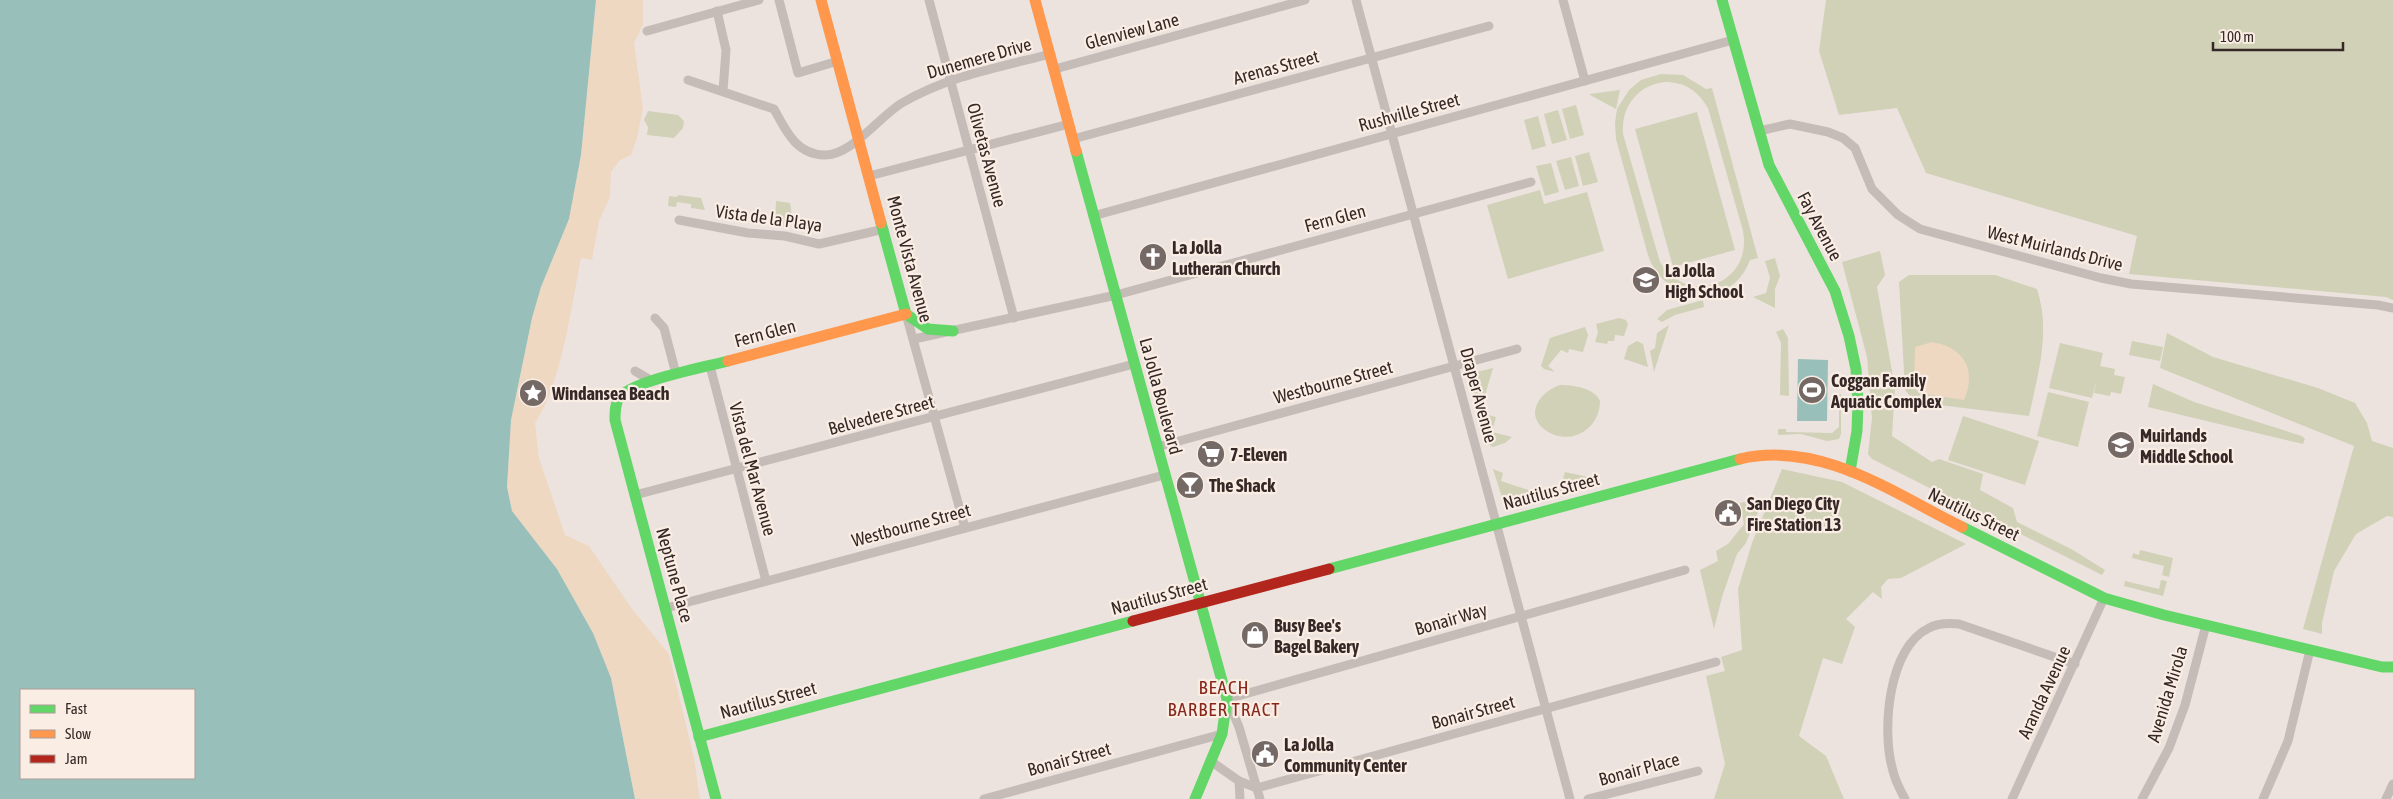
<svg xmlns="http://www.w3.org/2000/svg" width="2393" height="799" viewBox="0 0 2393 799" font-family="'Asap Condensed',sans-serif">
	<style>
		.green { fill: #d0d1b7; fill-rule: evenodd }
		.sand { fill: #eed8c2 }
		.water { fill: #99bfba; fill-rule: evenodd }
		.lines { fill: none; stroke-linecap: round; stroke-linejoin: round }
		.street { stroke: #c5bcb7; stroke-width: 9 }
		.fast { stroke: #63d668; stroke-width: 11 }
		.slow { stroke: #ff974d; stroke-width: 11 }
		.jam { stroke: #b3261e; stroke-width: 11 }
		.labels { text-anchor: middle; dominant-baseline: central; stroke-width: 4.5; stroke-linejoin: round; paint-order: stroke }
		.street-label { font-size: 18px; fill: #352826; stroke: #faede4 }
		.poi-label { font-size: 18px; font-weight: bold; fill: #352826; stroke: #faede4; text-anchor: start }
		.neighbourhood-label { font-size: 19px; letter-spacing: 1px; fill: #88261b; stroke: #faede4 }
	</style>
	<rect width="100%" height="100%" fill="#ece3de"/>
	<g class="green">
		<path d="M1826 0H2393V300L2386 297 2129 274 2137 236 1926 173 1897 108 1839 115 1819 51Z"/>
		<path d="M1661 74 1683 75 1706 89 1712 88 1758 258 1750 260C1731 311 1664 304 1648 255L1616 139 1615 123 1617 109 1629 90 1641 80ZM1665 82C1685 82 1698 91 1708 108L1743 231C1753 284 1688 308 1660 262L1623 134C1621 106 1638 85 1665 82Z"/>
		<path d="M1620 90 1616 109 1590 95V94Z"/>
		<path d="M1576 105 1584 135 1570 139 1562 109Z"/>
		<path d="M1558 110 1567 140 1552 144 1544 114Z"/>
		<path d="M648 111 678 115 684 121 683 128 674 138 647 135 648 127 644 120Z"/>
		<path d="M1697 112 1735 250 1673 267 1635 129Z"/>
		<path d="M1538 116 1546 146 1532 150 1524 120Z"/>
		<path d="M1589 152 1598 182 1583 186 1575 156Z"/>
		<path d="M1571 157 1579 186 1565 190 1556 161Z"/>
		<path d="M1551 163 1559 192 1545 196 1536 166Z"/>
		<path d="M1540 190 1544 204 1587 192 1604 251 1508 279 1487 205Z"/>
		<path d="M678 195 701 198 705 210 691 208V204L677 202 676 207 668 206 669 196 677 197Z"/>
		<path d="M776 201 790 203 793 221 790 220 789 225H786L785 227 775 226Z"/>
		<path d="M1880 251 1885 275 1877 287 1895 388 1892 436 1932 462 1939 459 1983 474 1980 490 2013 508 2017 522 2073 550 2105 570 2102 575 1872 459 1868 454 1872 418 1867 357 1842 262Z"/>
		<path d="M1775 258 1780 276 1775 289V308L1753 297 1766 293 1770 278 1765 261Z"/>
		<path d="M1909 275H1995L2037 289C2051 332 2038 374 2029 416L1915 402 1905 390 1899 282Z"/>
		<path d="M1703 300 1704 307 1675 315 1662 322 1657 319 1667 310Z"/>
		<path d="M1619 318 1626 320 1628 324 1624 336 1615 335 1614 341H1608L1607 344 1595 342 1598 332 1596 324Z"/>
		<path d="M1669 325 1654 372 1650 351 1655 348 1657 333Z"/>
		<path d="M1585 327 1588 335 1583 352 1569 349 1568 353 1561 350 1548 366 1555 372 1544 369 1541 366 1550 338Z"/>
		<path d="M1783 329 1788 338 1789 396 1780 395 1781 343 1776 332Z"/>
		<path d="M2167 333 2213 357 2318 388 2355 403 2367 423 2372 441 2393 448V517L2387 516 2356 534 2334 571 2322 623V634L2303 629 2354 446 2160 368Z"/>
		<path d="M1637 341 1643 344 1648 367 1624 359 1628 346Z"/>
		<path d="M2132 341 2163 347 2160 361 2129 355Z"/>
		<path d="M2060 343 2103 353 2100 366 2115 369 2114 375 2125 377 2121 394 2111 392 2110 396 2094 393 2097 378 2092 398 2049 388Z"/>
		<path d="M1493 368 1481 409 1489 412 1488 415 1496 417 1492 432 1512 437 1505 443 1493 447 1489 445 1469 374Z"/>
		<path d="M2153 384 2194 402 2302 436 2305 439 2303 444 2148 407Z"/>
		<path d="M1560 385C1574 385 1594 388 1600 401 1600 430 1568 448 1544 429 1524 413 1541 391 1560 385Z"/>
		<path d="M2048 392 2089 402 2078 447 2037 436Z"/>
		<path d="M1839 394H1841V434L1839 439 1827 441 1801 434 1778 435V429H1786V432L1832 433 1839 427Z"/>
		<path d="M1963 416 2039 441 2025 485 1948 460Z"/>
		<path d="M1493 469 1503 473 1501 481 1544 495 1547 488 1559 492 1565 472 1588 477 1585 487 1505 507Z"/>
		<path d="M1782 469 1842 482 1966 544 1901 578 1888 579 1881 587 1882 599 1873 592 1846 619 1855 627 1842 664 1823 658 1799 736 1826 756 1844 799H1714L1725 764 1706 676 1725 671 1721 657 1742 650 1738 589 1752 543Z"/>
		<path d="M1759 498 1761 502 1759 510 1746 543 1737 554 1722 597 1714 629 1700 570 1718 561 1716 551 1728 544 1744 524 1740 503Z"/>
		<path d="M2140 550 2173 558 2169 577 2162 575 2164 566 2132 558 2133 553 2139 555Z"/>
		<path d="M2161 580 2167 581 2163 596 2124 586 2125 581 2159 589Z"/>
	</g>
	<g class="sand">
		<path d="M596 0H643V25L634 43 643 108 637 138 631 155 620 160 611 172 610 197 599 221 592 260 581 258C571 307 562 382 535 423L539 458 565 535 589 546 632 609 669 654 694 758 700 799H635L611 678 593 633 557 569 512 511 507 487 511 420 532 318 541 287 569 219 581 155Z"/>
		<path d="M1932 342C1964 347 1977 370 1964 400L1919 393 1914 388 1915 347Z"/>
	</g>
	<g class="water">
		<path d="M0 0H596L581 155 569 219 541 287 532 318 511 420 507 487 512 511 557 569 593 633 611 678 635 799H0ZM21 690H194V778H21Z"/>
		<path d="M1798 359 1828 360 1827 421H1797Z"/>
	</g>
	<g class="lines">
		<g class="street">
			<path d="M779 0 798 73 838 61"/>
			<path d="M929 0 1014 318"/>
			<path d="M1356 0 1570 799"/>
			<path d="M1563 0 1585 81"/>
			<path d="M717 11 726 50 723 91"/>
			<path d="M647 31 759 0"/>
			<path d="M1055 69 1305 0"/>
			<path d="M688 80 774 109C786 131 796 154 824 155 851 156 880 116 902 103 948 76 1000 67 1051 54"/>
			<path d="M1759 131 1790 124 1828 132 1843 138 1855 148 1872 189 1898 215 1920 229 2101 278 2131 284 2378 305 2393 308"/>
			<path d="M1073 139 1489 26"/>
			<path d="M869 176 1069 124"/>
			<path d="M1093 216 1733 40"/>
			<path d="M679 220 748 233 785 236 819 244 884 229"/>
			<path d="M906 314 965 528"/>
			<path d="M655 318 664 328 676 374"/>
			<path d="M914 339 1116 295 1531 182"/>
			<path d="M710 366 766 581"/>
			<path d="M635 371 652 381"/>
			<path d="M1157 447 1517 349"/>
			<path d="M635 495 1134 364"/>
			<path d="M666 608 1164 475"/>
			<path d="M1212 762 1239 781 1240 799"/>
			<path d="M1239 781 1257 788 1716 662"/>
			<path d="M984 799 1222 734"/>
			<path d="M1260 799 1239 727 1227 699 1685 570"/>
			<path d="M1588 799 1698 771"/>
			<path d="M1905 799C1900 790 1894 778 1892 767 1882 730 1888 647 1929 628 1938 623 1949 623 1959 624L2075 664"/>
			<path d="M2012 799 2104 598"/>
			<path d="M2142 799 2169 748 2185 705 2206 625"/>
			<path d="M2263 799 2288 741 2310 650"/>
			<path d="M2386 799 2393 784"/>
		</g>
		<g class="fast">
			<path d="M1722 0 1769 165 1835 291 1849 336 1856 369 1858 403 1857 431 1850 471"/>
			<path d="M1076 151 1227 699 1222 734 1195 799"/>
			<path d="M881 223 906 314"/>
			<path d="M906 314 928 329 953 331"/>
			<path d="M1962 527 2104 598 2164 615 2382 667H2393"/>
			<path d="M1329 569 1740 459"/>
			<path d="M699 737 1133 621"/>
			<path d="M716 799 615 420C615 412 615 404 619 398 631 381 706 367 728 361"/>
		</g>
		<g class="slow">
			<path d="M821 0 881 223"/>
			<path d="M1035 0 1076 151"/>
			<path d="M728 361 906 314"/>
			<path d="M1740 459C1820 440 1893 493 1962 527"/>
		</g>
		<path class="jam" d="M1133 621 1329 569"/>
	</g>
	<defs>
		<symbol id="church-disc" viewBox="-11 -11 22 22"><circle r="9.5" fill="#756966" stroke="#faede4"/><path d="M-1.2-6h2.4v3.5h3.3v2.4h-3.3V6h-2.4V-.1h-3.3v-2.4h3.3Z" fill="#fff"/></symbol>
		<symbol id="school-disc" viewBox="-11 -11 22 22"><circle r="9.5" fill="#756966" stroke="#faede4"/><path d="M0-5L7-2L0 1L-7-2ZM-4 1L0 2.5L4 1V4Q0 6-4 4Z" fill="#fff"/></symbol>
		<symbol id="stadium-disc" viewBox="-11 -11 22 22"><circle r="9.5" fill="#756966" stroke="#faede4"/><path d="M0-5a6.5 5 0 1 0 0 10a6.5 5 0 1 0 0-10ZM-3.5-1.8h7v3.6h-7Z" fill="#fff"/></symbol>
		<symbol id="sight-disc" viewBox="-11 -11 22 22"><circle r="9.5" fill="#756966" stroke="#faede4"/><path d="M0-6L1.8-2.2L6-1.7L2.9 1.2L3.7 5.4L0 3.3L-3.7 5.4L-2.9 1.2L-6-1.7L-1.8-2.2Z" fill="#fff"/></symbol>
		<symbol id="supermarket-disc" viewBox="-11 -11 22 22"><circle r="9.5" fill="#756966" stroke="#faede4"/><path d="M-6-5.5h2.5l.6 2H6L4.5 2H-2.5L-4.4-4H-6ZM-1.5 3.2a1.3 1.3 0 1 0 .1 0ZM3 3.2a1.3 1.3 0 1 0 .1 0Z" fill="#fff"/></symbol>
		<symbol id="bar-disc" viewBox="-11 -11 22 22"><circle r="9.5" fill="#756966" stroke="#faede4"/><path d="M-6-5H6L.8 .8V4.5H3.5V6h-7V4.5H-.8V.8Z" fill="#fff"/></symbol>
		<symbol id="civic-disc" viewBox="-11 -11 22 22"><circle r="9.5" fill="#756966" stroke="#faede4"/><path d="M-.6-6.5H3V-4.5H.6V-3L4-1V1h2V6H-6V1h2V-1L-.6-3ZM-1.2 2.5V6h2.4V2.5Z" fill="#fff"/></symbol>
		<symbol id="shop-disc" viewBox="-11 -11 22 22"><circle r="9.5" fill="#756966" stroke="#faede4"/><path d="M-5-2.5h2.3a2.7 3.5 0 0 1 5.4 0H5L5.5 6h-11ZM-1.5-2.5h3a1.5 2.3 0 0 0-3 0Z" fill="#fff"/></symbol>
	</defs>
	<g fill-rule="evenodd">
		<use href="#church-disc" x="1137" y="241" width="32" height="32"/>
		<use href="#school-disc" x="1630" y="264" width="32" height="32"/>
		<use href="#stadium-disc" x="1796" y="374" width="32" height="32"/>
		<use href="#sight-disc" x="517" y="377" width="32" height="32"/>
		<use href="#school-disc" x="2105" y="429" width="32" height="32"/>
		<use href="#supermarket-disc" x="1195" y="438" width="32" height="32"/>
		<use href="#bar-disc" x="1174" y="469" width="32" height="32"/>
		<use href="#civic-disc" x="1712" y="497" width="32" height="32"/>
		<use href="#shop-disc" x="1239" y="619" width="32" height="32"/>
		<use href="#civic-disc" x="1249" y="738" width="32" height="32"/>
	</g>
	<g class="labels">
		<g class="street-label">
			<text transform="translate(1132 31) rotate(-15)">Glenview Lane</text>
			<text transform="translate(979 58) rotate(-16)">Dunemere Drive</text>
			<text transform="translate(1276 67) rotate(-15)">Arenas Street</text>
			<text transform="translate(1409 112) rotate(-15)">Rushville Street</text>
			<text transform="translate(987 155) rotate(75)">Olivetas Avenue</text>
			<text transform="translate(769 218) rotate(8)">Vista de la Playa</text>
			<text transform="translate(1335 218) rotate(-15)">Fern Glen</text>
			<text transform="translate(1820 226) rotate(62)">Fay Avenue</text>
			<text transform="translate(2055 248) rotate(14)">West Muirlands Drive</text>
			<text transform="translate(910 259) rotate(75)">Monte Vista Avenue</text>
			<text transform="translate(765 333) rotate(-15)">Fern Glen</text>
			<text transform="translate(1333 382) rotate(-15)">Westbourne Street</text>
			<text transform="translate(1479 395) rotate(75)">Draper Avenue</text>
			<text transform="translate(1161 396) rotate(75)">La Jolla Boulevard</text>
			<text transform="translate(881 415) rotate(-15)">Belvedere Street</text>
			<text transform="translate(753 469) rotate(75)">Vista del Mar Avenue</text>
			<text transform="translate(1551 491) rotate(-15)">Nautilus Street</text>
			<text transform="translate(1974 514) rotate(26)">Nautilus Street</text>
			<text transform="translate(911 525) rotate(-15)">Westbourne Street</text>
			<text transform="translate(675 575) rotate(75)">Neptune Place</text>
			<text transform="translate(1159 596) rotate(-15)">Nautilus Street</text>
			<text transform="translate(1451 619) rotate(-16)">Bonair Way</text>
			<text transform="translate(2044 692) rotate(-65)">Aranda Avenue</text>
			<text transform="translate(2167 694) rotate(-73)">Avenida Mirola</text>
			<text transform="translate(768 700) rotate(-15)">Nautilus Street</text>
			<text transform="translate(1473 712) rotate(-15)">Bonair Street</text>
			<text transform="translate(1069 759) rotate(-15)">Bonair Street</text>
			<text transform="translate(1639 769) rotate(-15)">Bonair Place</text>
		</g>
		<g class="poi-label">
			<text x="1172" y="247">La Jolla<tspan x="1172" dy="21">Lutheran Church</tspan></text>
			<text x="1665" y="270">La Jolla<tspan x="1665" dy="21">High School</tspan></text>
			<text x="1831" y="380">Coggan Family<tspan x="1831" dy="21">Aquatic Complex</tspan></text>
			<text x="552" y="393">Windansea Beach</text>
			<text x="2140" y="435">Muirlands<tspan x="2140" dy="21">Middle School</tspan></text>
			<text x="1230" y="454">7-Eleven</text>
			<text x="1209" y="485">The Shack</text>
			<text x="1747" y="503">San Diego City<tspan x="1747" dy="21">Fire Station 13</tspan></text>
			<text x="1274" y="625">Busy Bee's<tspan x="1274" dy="21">Bagel Bakery</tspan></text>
			<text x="1284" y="744">La Jolla<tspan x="1284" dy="21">Community Center</tspan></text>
		</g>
		<g class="neighbourhood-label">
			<text x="1224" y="687">BEACH<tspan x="1224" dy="22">BARBER TRACT</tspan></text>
		</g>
	</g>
	<rect x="20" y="689" width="175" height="90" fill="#faede4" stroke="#ab9e98"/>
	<rect x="30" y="705" width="25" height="8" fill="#63d668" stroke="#ab9e98"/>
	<text x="65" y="714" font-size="15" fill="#352826">Fast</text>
	<rect x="30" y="730" width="25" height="8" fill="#ff974d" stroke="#ab9e98"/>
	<text x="65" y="739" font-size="15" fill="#352826">Slow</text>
	<rect x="30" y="755" width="25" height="8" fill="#b3261e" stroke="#ab9e98"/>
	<text x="65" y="764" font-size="15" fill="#352826">Jam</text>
	<path d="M2213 42v8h130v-8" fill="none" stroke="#352826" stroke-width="2.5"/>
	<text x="2220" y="42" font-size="15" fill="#352826" stroke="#faede4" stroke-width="4" paint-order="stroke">100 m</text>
</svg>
